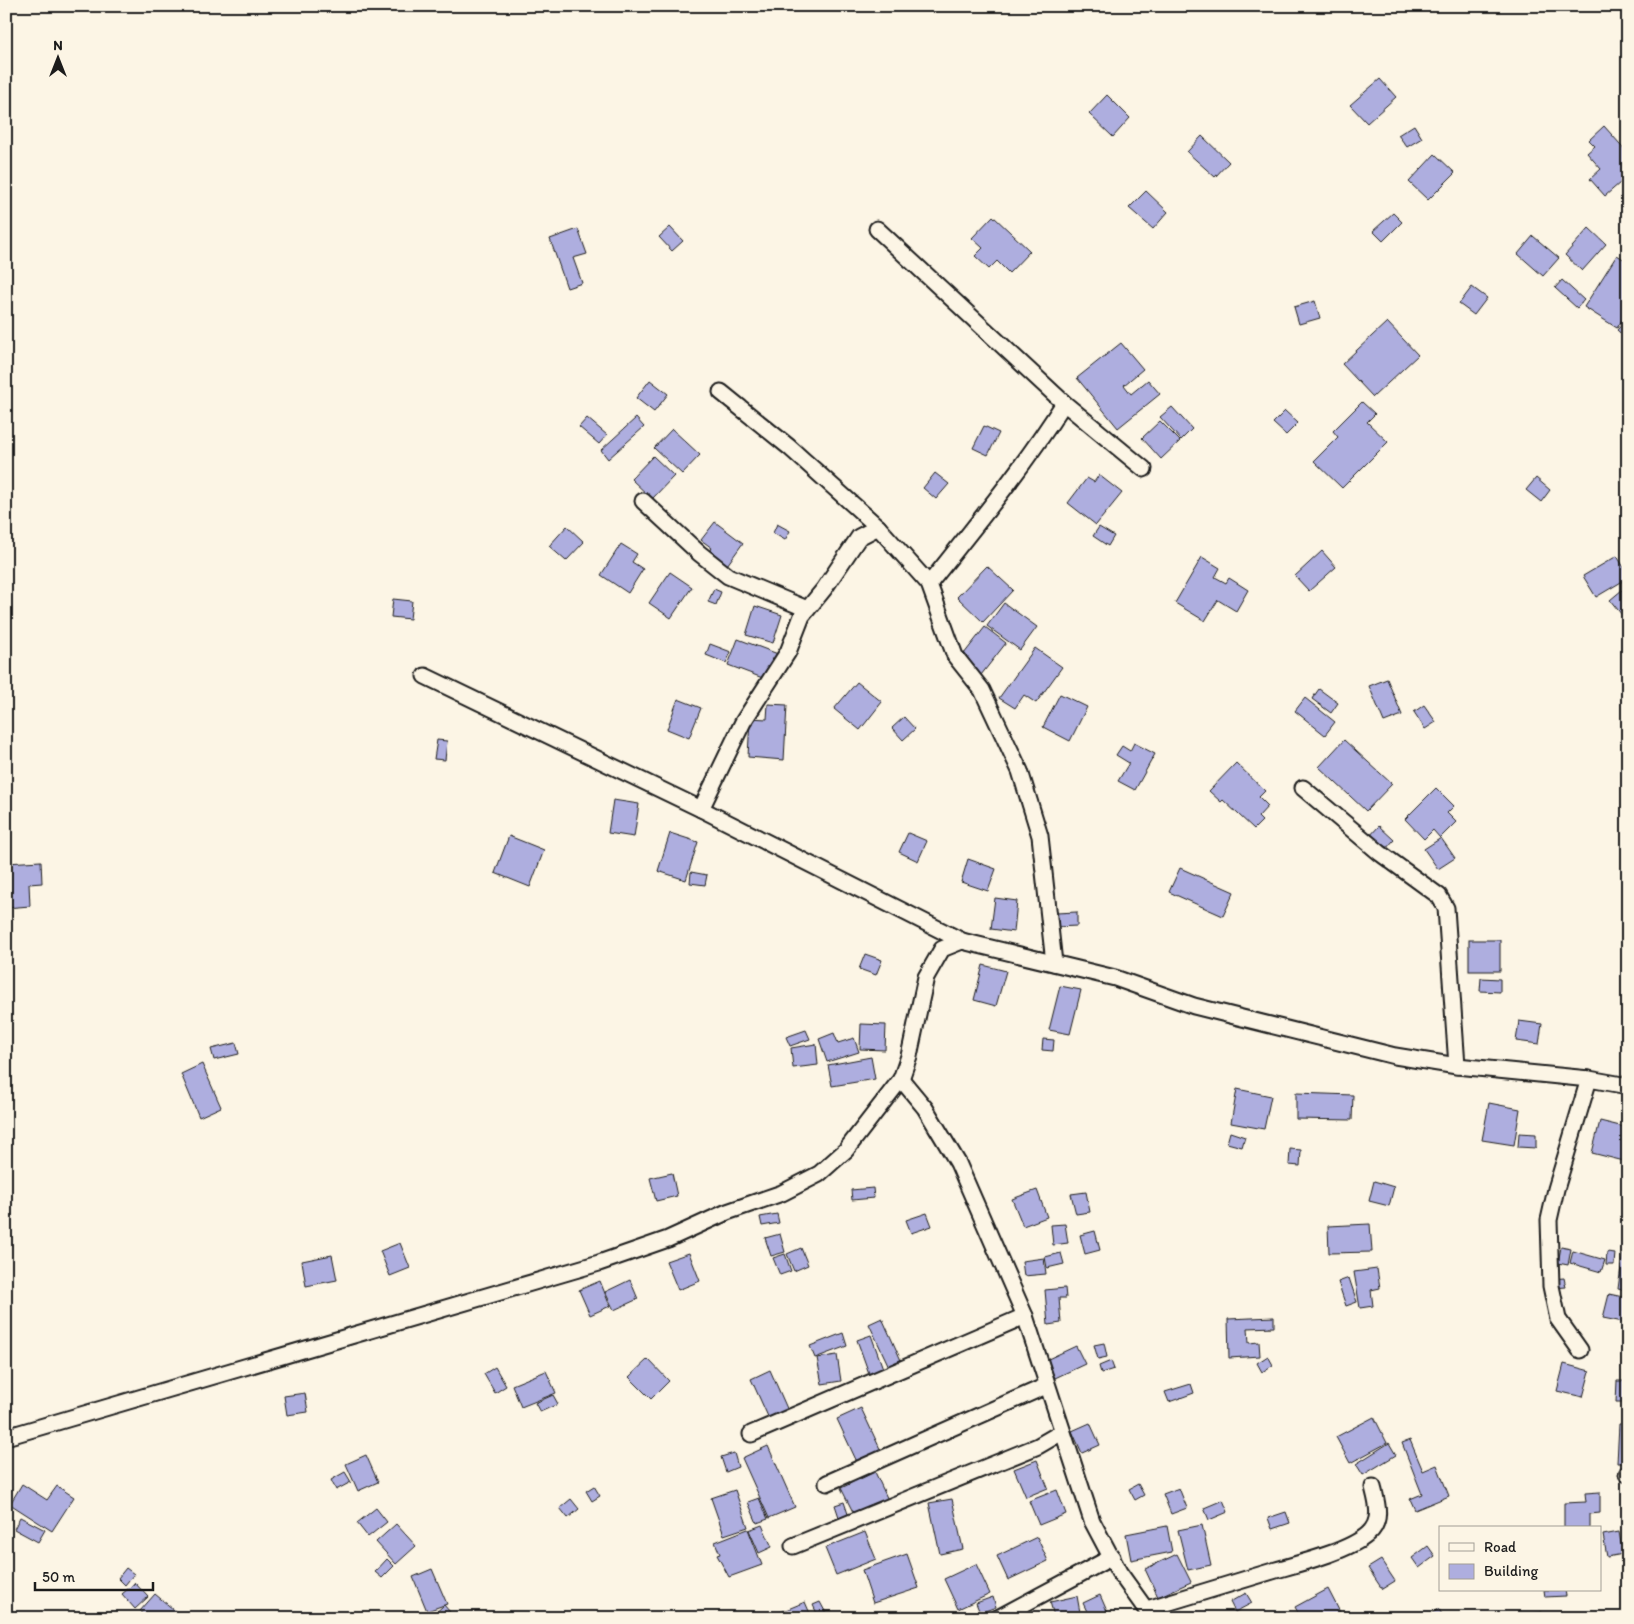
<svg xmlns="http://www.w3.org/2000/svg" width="1634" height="1624" viewBox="0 0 1634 1624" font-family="Itim,sans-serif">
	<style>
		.building { fill: #aeaedf; stroke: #1c1c1c }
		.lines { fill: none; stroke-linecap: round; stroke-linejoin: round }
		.street-casing { stroke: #1c1c1c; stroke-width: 19 }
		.street { stroke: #fcf5e5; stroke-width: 15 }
	</style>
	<rect width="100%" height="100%" fill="#fcf5e5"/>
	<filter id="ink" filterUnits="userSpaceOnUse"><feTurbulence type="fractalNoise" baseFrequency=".02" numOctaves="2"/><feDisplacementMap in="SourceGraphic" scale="10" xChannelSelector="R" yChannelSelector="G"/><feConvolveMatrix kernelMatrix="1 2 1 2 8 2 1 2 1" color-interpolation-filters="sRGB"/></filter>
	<g filter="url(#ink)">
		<g class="building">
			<path d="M1380 79 1396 97 1367 123 1350 105Z"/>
			<path d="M1107 95 1130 118 1113 137 1089 114Z"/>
			<path d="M1414 125 1422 138 1407 147 1398 135Z"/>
			<path d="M1604 126 1628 153V176L1605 196 1590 179 1601 169 1587 153 1595 146 1589 140Z"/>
			<path d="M1202 136 1229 162 1215 177 1187 152Z"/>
			<path d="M1435 154 1455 173 1428 200 1409 182Z"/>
			<path d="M1146 191 1168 212 1153 229 1129 208Z"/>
			<path d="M1393 213 1402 222 1383 241 1373 231Z"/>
			<path d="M993 216 1030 251 1009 273 997 261 989 269 975 256 983 248 972 238Z"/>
			<path d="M670 227 683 241 672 251 659 237Z"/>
			<path d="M1589 228 1606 244 1582 271 1565 255Z"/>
			<path d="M578 229 587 254 573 258 582 283 567 288 550 239Z"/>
			<path d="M1533 236 1559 258 1543 276 1518 254Z"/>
			<path d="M1617 255 1628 262V311L1617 328 1584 307Z"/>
			<path d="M1562 280 1584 300 1577 308 1555 288Z"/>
			<path d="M1472 287 1487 298 1474 315 1459 304Z"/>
			<path d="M1315 301 1320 318 1299 324 1294 307Z"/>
			<path d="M1628 318V340L1617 330Z"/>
			<path d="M1387 322 1418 355 1373 397 1342 364Z"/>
			<path d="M1121 343 1143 369 1124 385 1131 394 1148 380 1160 394 1118 428 1077 378Z"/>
			<path d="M650 380 668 394 654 412 636 398Z"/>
			<path d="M1362 402 1375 414 1367 422 1388 442 1342 488 1314 461 1338 437 1333 431Z"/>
			<path d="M1172 407 1192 429 1181 440 1160 417Z"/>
			<path d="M1285 411 1298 423 1286 435 1273 423Z"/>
			<path d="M587 418 607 435 599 444 579 427Z"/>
			<path d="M636 418 644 427 608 459 601 450Z"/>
			<path d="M1160 421 1180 441 1161 459 1142 438Z"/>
			<path d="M984 426 999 433 988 455 973 448Z"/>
			<path d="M672 429 700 455 682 474 654 448Z"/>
			<path d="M653 456 674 476 652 499 631 479Z"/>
			<path d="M935 473 949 484 936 499 923 488Z"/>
			<path d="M1099 475 1122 493 1096 525 1068 503 1087 478 1094 482Z"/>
			<path d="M1536 478 1550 490 1541 502 1526 490Z"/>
			<path d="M715 522 743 543 725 568 706 555 712 548 701 540Z"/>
			<path d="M777 524 790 531 785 540 773 533Z"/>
			<path d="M567 526 584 542 566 561 549 546Z"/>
			<path d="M1099 527 1114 536 1108 546 1093 536Z"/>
			<path d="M621 544 637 554 632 562 643 569 628 593 601 575Z"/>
			<path d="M1322 551 1336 567 1309 591 1295 576Z"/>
			<path d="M1617 556 1628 574V578L1596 597 1583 576Z"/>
			<path d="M1202 557 1220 568 1215 577 1226 583 1229 578 1248 590 1236 611 1218 600 1205 621 1175 603Z"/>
			<path d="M987 566 1013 590 983 622 957 597Z"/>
			<path d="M670 572 692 587 671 618 649 603Z"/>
			<path d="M714 589 721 592 716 605 708 602Z"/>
			<path d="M1622 590 1628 596V610L1622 615 1610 600Z"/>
			<path d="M393 599 412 601 410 619 391 617Z"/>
			<path d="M1004 603 1037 627 1020 650 987 626Z"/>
			<path d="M755 606 782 615 773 643 746 635Z"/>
			<path d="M985 627 1006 643 981 675 960 659Z"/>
			<path d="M738 639 778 654 768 680 728 665Z"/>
			<path d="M710 644 731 652 726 663 706 655Z"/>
			<path d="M1035 648 1062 667 1036 703 1024 695 1015 708 999 698Z"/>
			<path d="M1387 679 1402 715 1384 722 1369 686Z"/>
			<path d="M857 682 882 702 860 730 834 709Z"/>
			<path d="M1319 689 1338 703 1331 713 1312 699Z"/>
			<path d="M1060 694 1087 707 1070 741 1043 727Z"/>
			<path d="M1305 698 1335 722 1325 735 1295 711Z"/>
			<path d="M678 699 701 708 689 738 667 729Z"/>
			<path d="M768 704 787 705 784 760 748 757 750 718 767 719Z"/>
			<path d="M1424 705 1436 722 1425 729 1414 712Z"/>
			<path d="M904 717 915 729 903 740 892 728Z"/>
			<path d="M437 740 447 741 445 760 434 759Z"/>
			<path d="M1344 740 1392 784 1366 811 1319 767Z"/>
			<path d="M1134 743 1155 754 1135 790 1118 781 1129 763 1116 755 1122 746 1130 751Z"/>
			<path d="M1236 763 1265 791 1259 797 1268 806 1258 817 1262 821 1254 829 1223 800 1221 802 1209 791Z"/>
			<path d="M1436 788 1454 806 1447 813 1456 822 1440 838 1433 830 1424 839 1405 819Z"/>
			<path d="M613 800 639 804 634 837 608 833Z"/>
			<path d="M1379 826 1394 840 1384 851 1369 837Z"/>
			<path d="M670 833 698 842 686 880 658 871Z"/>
			<path d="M908 833 927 841 918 861 899 852Z"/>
			<path d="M509 836 544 850 530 887 495 873Z"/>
			<path d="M1441 838 1455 858 1438 869 1424 849Z"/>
			<path d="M968 859 996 869 988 891 961 882Z"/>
			<path d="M41 861 42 883 29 884 30 906 6 908V863Z"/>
			<path d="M1180 868 1234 892 1223 916 1169 892Z"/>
			<path d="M691 872 707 875 705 885 690 883Z"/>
			<path d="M995 898 1017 901 1014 932 991 929Z"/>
			<path d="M1077 912V926L1056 927V913Z"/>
			<rect x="1469" y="940" width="31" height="31"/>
			<path d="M865 954 882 960 876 975 859 969Z"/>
			<path d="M983 965 1006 971 996 1006 974 1000Z"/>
			<path d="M1481 978 1500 979V992L1480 991Z"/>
			<path d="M1060 986 1081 990 1070 1034 1049 1030Z"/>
			<path d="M1519 1021 1542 1024 1539 1044 1516 1041Z"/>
			<path d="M861 1024 886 1025 885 1050 860 1049Z"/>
			<path d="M806 1030 810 1039 790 1046 786 1037Z"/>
			<path d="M834 1033 838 1043 854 1038 859 1052 827 1062 819 1039Z"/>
			<path d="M1043 1039 1054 1040 1053 1051 1042 1050Z"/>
			<path d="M236 1043 239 1054 214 1060 211 1049Z"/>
			<path d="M816 1044 818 1065 793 1068 791 1048Z"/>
			<path d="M871 1057 875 1079 832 1086 828 1065Z"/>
			<path d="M202 1064 221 1107 199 1117 181 1074Z"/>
			<path d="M1237 1089 1271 1096 1264 1129 1231 1123Z"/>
			<path d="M1296 1093 1353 1095 1352 1120 1296 1119Z"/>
			<path d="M1489 1103 1520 1109 1514 1145 1482 1140Z"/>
			<path d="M1600 1121 1628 1128V1162L1592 1153Z"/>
			<path d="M1230 1132 1245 1137 1242 1147 1227 1143Z"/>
			<path d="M1519 1133 1536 1134V1148L1518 1147Z"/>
			<path d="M1290 1149 1301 1150 1300 1166 1289 1165Z"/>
			<path d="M672 1173 677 1196 656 1201 650 1178Z"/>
			<path d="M1374 1181 1394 1187 1389 1206 1369 1201Z"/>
			<path d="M873 1188 874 1198 852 1200 851 1190Z"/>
			<path d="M1037 1190 1047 1217 1023 1226 1012 1199Z"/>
			<path d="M1086 1192 1090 1212 1076 1214 1071 1194Z"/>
			<path d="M927 1213 932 1226 911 1233 906 1220Z"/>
			<path d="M777 1214 779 1223 762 1226 760 1217Z"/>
			<path d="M1065 1224 1068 1243 1053 1245 1051 1225Z"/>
			<path d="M1370 1224 1372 1252 1329 1253 1328 1226Z"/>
			<path d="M1095 1231 1100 1250 1085 1254 1080 1235Z"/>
			<path d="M780 1234 785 1252 771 1256 765 1238Z"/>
			<path d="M400 1243 410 1268 390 1276 380 1251Z"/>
			<path d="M1561 1247 1571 1249 1568 1265 1558 1263Z"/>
			<path d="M801 1248 808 1265 794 1271 787 1254Z"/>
			<path d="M1573 1251 1605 1260 1601 1272 1570 1263Z"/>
			<path d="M1607 1252 1615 1253 1614 1265H1606Z"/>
			<path d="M1623 1252 1628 1253V1291L1618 1289Z"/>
			<path d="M689 1253 700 1281 678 1290 666 1261Z"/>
			<path d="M1061 1253 1064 1264 1047 1268 1045 1257Z"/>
			<path d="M785 1254 791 1271 780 1275 773 1258Z"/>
			<path d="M332 1255 337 1280 306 1286 302 1261Z"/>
			<path d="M1044 1258 1046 1274 1024 1276 1022 1261Z"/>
			<path d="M1377 1269 1380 1288 1371 1290 1373 1306 1360 1308 1354 1272Z"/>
			<path d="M1349 1278 1357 1302 1346 1306 1338 1282Z"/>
			<path d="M1564 1278 1566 1287 1553 1288 1552 1279Z"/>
			<path d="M630 1280 638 1299 614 1310 605 1292Z"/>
			<path d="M600 1281 610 1306 590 1315 579 1290Z"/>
			<path d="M1065 1288 1066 1298H1059L1061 1323 1048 1325 1045 1290Z"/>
			<path d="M1609 1294 1628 1298 1623 1322 1603 1318Z"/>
			<path d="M1274 1317V1327L1248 1328 1249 1343 1259 1342 1260 1356 1229 1358 1228 1319Z"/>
			<path d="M882 1318 904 1367 892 1373 869 1324Z"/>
			<path d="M843 1333 847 1346 815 1358 810 1346Z"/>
			<path d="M871 1335 885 1374 871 1379 857 1340Z"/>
			<path d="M1104 1343 1107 1357 1098 1359 1094 1345Z"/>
			<path d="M1076 1346 1085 1364 1055 1378 1046 1360Z"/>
			<path d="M837 1355 841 1381 822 1384 817 1358Z"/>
			<path d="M1268 1356 1273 1365 1262 1372 1257 1363Z"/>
			<path d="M648 1359 669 1381 651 1399 629 1377Z"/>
			<path d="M1111 1361 1114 1369 1101 1373 1099 1366Z"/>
			<path d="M1564 1364 1590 1371 1583 1397 1557 1391Z"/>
			<path d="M495 1367 506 1386 495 1393 484 1374Z"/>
			<path d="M770 1370 789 1413 770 1421 751 1379Z"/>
			<path d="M546 1371 556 1393 521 1407 512 1385Z"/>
			<path d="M1617 1381H1628V1402H1616Z"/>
			<path d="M1191 1384 1194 1393 1169 1402 1165 1392Z"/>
			<path d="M305 1393 308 1412 287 1415 284 1396Z"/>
			<path d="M553 1395 558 1404 540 1412 535 1403Z"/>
			<path d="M861 1408 881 1451 857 1462 837 1419Z"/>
			<path d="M1374 1417 1387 1443 1350 1463 1336 1437Z"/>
			<path d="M1090 1423 1100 1445 1082 1453 1072 1431Z"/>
			<path d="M1619 1424H1628V1463H1617Z"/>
			<path d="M1410 1440 1423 1471 1437 1465 1449 1496 1415 1510 1410 1499 1422 1494 1402 1443Z"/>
			<path d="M1389 1443 1396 1455 1363 1475 1356 1464Z"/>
			<path d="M768 1446 795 1507 769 1518 742 1458Z"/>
			<path d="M734 1453 738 1467 726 1472 721 1457Z"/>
			<path d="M366 1455 378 1482 358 1491 346 1464Z"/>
			<path d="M1037 1460 1048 1488 1026 1497 1014 1469Z"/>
			<path d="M345 1472 351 1482 336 1490 331 1480Z"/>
			<path d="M875 1472 888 1500 855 1516 841 1488Z"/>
			<path d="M22 1484 47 1500 57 1486 74 1497 52 1531 10 1504Z"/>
			<path d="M1138 1484 1144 1495 1135 1500 1129 1489Z"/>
			<path d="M594 1486 600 1496 592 1501 586 1491Z"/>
			<path d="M1179 1488 1187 1508 1171 1514 1163 1494Z"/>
			<path d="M735 1490 748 1527 724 1535 711 1498Z"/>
			<path d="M1057 1490 1066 1514 1039 1525 1029 1501Z"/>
			<path d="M1600 1492V1513L1590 1514V1528H1564V1503L1586 1502 1585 1493Z"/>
			<path d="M759 1498 768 1519 757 1523 748 1502Z"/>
			<path d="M571 1499 579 1509 568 1518 560 1508Z"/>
			<path d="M952 1499 963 1549 940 1554 929 1503Z"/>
			<path d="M1223 1500 1228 1512 1209 1520 1204 1508Z"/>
			<path d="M844 1502 850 1520 841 1523 835 1505Z"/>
			<path d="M376 1508 387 1522 368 1537 357 1523Z"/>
			<path d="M1286 1512 1290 1523 1272 1529 1268 1518Z"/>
			<path d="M20 1517 45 1530 38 1542 14 1529Z"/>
			<path d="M396 1524 416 1546 396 1564 376 1542Z"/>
			<path d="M762 1525 772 1547 759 1553 749 1530Z"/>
			<path d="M1202 1525 1211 1565 1188 1570 1178 1530Z"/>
			<path d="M1167 1526 1172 1552 1131 1560 1126 1534Z"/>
			<path d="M1628 1526V1550L1623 1527Z"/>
			<path d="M748 1529 762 1565 729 1577 717 1555 720 1554 715 1542Z"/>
			<path d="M865 1532 876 1559 836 1575 825 1548Z"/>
			<path d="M1619 1532 1623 1554 1607 1557 1603 1535Z"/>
			<path d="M1037 1537 1048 1561 1008 1580 997 1556Z"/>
			<path d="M1428 1546 1435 1556 1419 1568 1412 1558Z"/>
			<path d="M907 1554 919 1588 873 1603 862 1570Z"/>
			<path d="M1177 1554 1191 1582 1158 1597 1145 1569Z"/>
			<path d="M387 1559 394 1566 382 1578 375 1572Z"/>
			<path d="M1381 1560 1395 1581 1382 1589 1368 1568Z"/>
			<path d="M976 1564 990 1594 958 1609 944 1579Z"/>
			<path d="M126 1568 134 1574 125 1585 118 1578Z"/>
			<path d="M432 1569 447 1604 427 1611 413 1577Z"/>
			<path d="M135 1583 148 1597 135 1609 122 1594Z"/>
			<path d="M1328 1589 1343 1618H1301L1295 1607Z"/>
			<path d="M1544 1590H1565L1566 1596 1545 1597Z"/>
			<path d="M1246 1593 1252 1603 1235 1612 1230 1602Z"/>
			<path d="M155 1594 180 1615 178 1618H147L140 1611Z"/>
			<path d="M1100 1595 1110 1618H1090L1083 1603Z"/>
			<path d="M1077 1596 1081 1618H1050L1054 1616 1050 1602Z"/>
			<path d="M993 1597 996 1607 980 1613 976 1603Z"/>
			<path d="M805 1602 812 1618H777L776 1614Z"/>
			<path d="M820 1602 827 1615 819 1618 813 1605Z"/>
			<path d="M444 1605 455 1618H430Z"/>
			<path d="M1439 1609 1444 1618H1430L1429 1615Z"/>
			<path d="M1542 1612 1544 1618H1513Z"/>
		</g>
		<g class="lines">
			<defs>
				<g id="street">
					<path d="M877 229 1064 403 1144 469"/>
					<path d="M721 392 789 447 878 527 929 584 955 656 982 690 1020 771 1040 836 1054 963"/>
					<path d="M643 501 699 553 728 576 807 609"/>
					<path d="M929 584C976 525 1023 468 1064 403"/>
					<path d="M425 676 701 809 962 941"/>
					<path d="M1303 788 1380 853 1439 896 1446 908 1457 1066"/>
					<path d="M701 809 743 722 788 652 802 616 824 589 859 537 878 527"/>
					<path d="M901 1079 925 1108 958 1163 1025 1316 1092 1521 1119 1572 1152 1618"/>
					<path d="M1580 1350 1558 1319 1551 1286 1549 1220 1556 1189 1589 1079"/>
					<path d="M751 1434 1025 1316"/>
					<path d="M6 1437 599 1263 668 1239 727 1212 782 1193 819 1174 846 1150 901 1079 909 1056 926 977 942 949 962 941 1115 978 1194 1006 1395 1056 1457 1066 1589 1079 1628 1086"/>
					<path d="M1627 1474H1628"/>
					<path d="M827 1483 1046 1386"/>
					<path d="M793 1546 1038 1446 1062 1432"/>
					<path d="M1147 1609C1190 1596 1233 1583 1276 1570 1301 1563 1349 1551 1368 1534 1383 1521 1377 1503 1373 1487"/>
					<path d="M998 1618 1112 1557"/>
				</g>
			</defs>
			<use href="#street" class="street-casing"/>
			<use href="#street" class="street"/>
		</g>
	</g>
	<rect width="1634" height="1624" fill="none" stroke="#fcf5e5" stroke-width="25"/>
	<rect x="12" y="12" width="1609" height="1599" fill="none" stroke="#1c1c1c" stroke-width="2" filter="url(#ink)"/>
	<rect x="1439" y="1526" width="162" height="65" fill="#fcf5e5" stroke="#a29e95"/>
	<rect x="1449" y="1543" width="25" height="8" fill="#fcf5e5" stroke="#a29e95"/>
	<text x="1484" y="1552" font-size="15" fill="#1c1c1c">Road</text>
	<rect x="1449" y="1564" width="25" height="15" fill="#aeaedf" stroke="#a29e95"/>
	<text x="1484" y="1576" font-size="15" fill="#1c1c1c">Building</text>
	<g transform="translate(58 58)" stroke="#fcf5e5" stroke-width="4" paint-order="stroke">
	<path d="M0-4L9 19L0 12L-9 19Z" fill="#1c1c1c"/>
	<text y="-8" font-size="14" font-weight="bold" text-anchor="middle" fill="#1c1c1c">N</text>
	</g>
	<path d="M35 1582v8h118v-8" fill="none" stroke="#1c1c1c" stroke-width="2.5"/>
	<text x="42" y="1582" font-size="15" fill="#1c1c1c" stroke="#fcf5e5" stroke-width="4" paint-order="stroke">50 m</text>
</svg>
